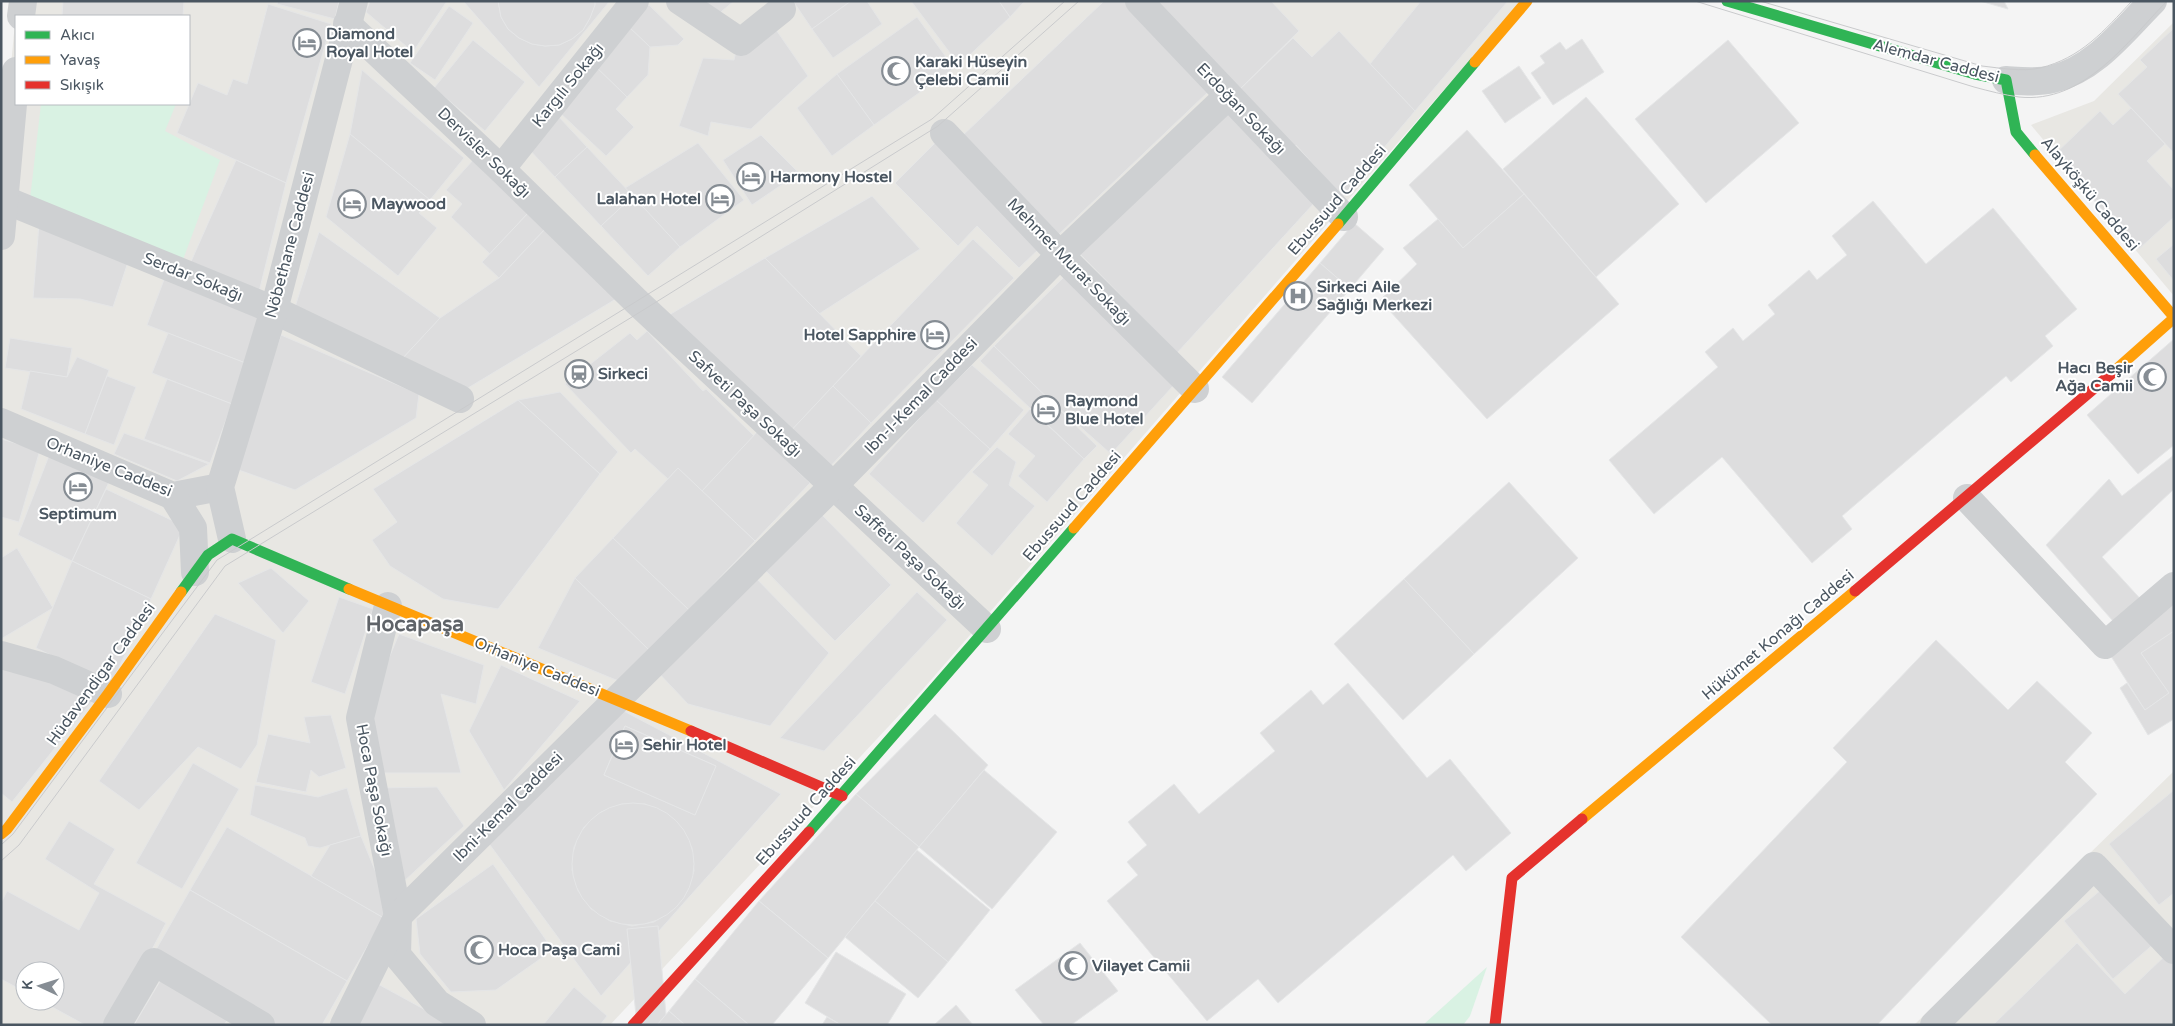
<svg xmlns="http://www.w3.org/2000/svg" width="2175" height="1026" viewBox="0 0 2175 1026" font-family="'Varela Round',sans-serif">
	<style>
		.commercial { fill: #e8e7e3; fill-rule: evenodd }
		.green { fill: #d9f2e3 }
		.building { fill: #ddddde; stroke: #e5e6e7; fill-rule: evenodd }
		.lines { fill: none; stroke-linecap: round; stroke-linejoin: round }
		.street { stroke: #ced0d2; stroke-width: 28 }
		.fast { stroke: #30b455; stroke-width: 11 }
		.slow { stroke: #ff9f0a; stroke-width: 11 }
		.jam { stroke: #e5322d; stroke-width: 11 }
		.tram { stroke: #c9cacc; stroke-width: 1 }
		.labels { text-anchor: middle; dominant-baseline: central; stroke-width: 4; stroke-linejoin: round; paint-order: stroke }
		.poi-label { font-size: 16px; font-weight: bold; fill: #4a5661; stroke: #fff; text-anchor: start }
		.street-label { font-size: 16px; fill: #4a5661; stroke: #fff }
		.district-label { font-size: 21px; font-weight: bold; fill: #5f6368; stroke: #fff }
	</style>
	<rect width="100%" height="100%" fill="#f4f4f4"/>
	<g class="commercial">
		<path d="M17 1H1521L917 696 610 1025H4L1 1023V172ZM16 16H189V104H16ZM25 971H55V1001H25Z"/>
		<path d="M2174 22V296L2031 125 2094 101Z"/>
		<path d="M2174 771V1025H1914L2173 772Z"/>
	</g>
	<g class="green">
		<path d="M41 104H176L165 131 220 160 181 265 30 199Z"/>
		<path d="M1487 967 1470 1016 1463 1025H1423Z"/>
	</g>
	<g class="building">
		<path d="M63 1H184L183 16H62Z"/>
		<path d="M278 1H339L335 19 277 4Z"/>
		<path d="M370 1H447L413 52 366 12Z"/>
		<path d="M463 1H498L501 17 508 29 519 38 532 44 545 46 559 45 572 39 583 30 590 18 595 1 609 2 539 87Z"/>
		<path d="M498 1H595V5L590 18 583 30 572 39 559 45 545 46 532 44 519 38 508 29 501 17Z"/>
		<path d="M696 1H734L716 16Z"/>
		<path d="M793 1H851L812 29Z"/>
		<path d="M851 1H867L882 24 833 58 812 29Z"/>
		<path d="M911 1H999L1010 17 959 65Z"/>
		<path d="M999 1H1025L1010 17Z"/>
		<path d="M1104 1H1124L1209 91 1056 237 961 137Z"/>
		<path d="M1147 1H1271L1299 31 1236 93Z"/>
		<path d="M1421 1H1508L1415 111 1370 64Z"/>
		<path d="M1980 1H2004L2008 9Z"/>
		<path d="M268 4 331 24 286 183 177 133 198 83 227 95 233 79 247 84Z"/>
		<path d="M649 5 684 39 678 45 650 47 628 26Z"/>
		<path d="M449 6 473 23 435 80 410 63Z"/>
		<path d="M917 17 954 68 874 125 837 74Z"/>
		<path d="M770 21 808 76 751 129 711 122 708 136 679 126 703 58 734 60 737 46Z"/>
		<path d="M628 26 650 47 648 75 627 97 592 63Z"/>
		<path d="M2174 28V153L2118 94 2147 67 2140 60Z"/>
		<path d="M1339 31 1415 111 1342 197 1296 145 1290 151 1236 93 1293 38 1312 57Z"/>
		<path d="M1582 39 1604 72 1553 105 1531 73 1545 63 1540 56 1560 42 1566 50Z"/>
		<path d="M473 40 525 82 485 131 434 88Z"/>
		<path d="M1728 40 1799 123 1706 203 1635 119Z"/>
		<path d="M592 63 627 97 616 109 634 127 606 156 558 111Z"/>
		<path d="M1519 66 1541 98 1505 123 1482 91Z"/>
		<path d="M362 70 464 158 430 200 350 134Z"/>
		<path d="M837 74 874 125 832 156 797 108Z"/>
		<path d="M1586 97 1679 204 1596 277 1503 169Z"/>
		<path d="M2131 108 2165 144 2147 161 2174 190V217L2139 249 2053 156 2100 111 2113 125Z"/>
		<path d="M1227 109 1316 201 1177 353 1079 253Z"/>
		<path d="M558 116 587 147 555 177 526 146Z"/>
		<path d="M1467 130 1524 194 1463 248 1409 185Z"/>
		<path d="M350 134 430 200 419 213 437 228 398 276 326 217Z"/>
		<path d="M761 135 799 173 752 205 723 160Z"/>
		<path d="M936 142 1041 247 1019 268 977 226 958 246 895 183Z"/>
		<path d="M698 143 744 200 680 247 625 188Z"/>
		<path d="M587 147 633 196 601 226 555 177Z"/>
		<path d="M474 159 530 211 490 254 451 217 462 204 446 190Z"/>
		<path d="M236 160 286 183 258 296 189 266Z"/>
		<path d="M1524 194 1619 304 1487 419 1380 300 1417 264 1403 248 1438 219 1463 248Z"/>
		<path d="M633 196 680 247 648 276 601 226Z"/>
		<path d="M872 196 920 249 819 314 765 258Z"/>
		<path d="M1873 201 1926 264 1993 208 2077 309 2045 336 2053 346 2011 382 2006 376 1842 516 1852 529 1812 563 1722 457 1654 514 1609 460 1718 367 1705 352 1733 328 1743 341 1775 314 1768 305 1809 270 1817 280 1847 255 1832 236Z"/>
		<path d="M530 211 547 227 499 278 482 262Z"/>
		<path d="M1354 223 1384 249 1350 289 1320 263Z"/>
		<path d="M39 224 128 262 113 307 80 299 33 298Z"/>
		<path d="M547 227 616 299 468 388 400 361 440 318 499 278Z"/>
		<path d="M319 232 440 318 400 361 294 310Z"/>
		<path d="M973 239 1014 278 871 423 833 386Z"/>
		<path d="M2174 244V281L2156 259Z"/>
		<path d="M765 258 861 356 787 435 669 315Z"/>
		<path d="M1320 263 1350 289 1252 403 1222 377Z"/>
		<path d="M1068 273 1173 386 1111 454 1041 392 994 346Z"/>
		<path d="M165 277 266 316 248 364 147 325Z"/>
		<path d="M647 331 703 391 706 389 754 436 702 491 678 468 668 479 635 449 631 453 565 384 630 333 637 340Z"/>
		<path d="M168 333 248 364 232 404 152 373Z"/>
		<path d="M281 335 419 394 416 418 295 490 233 468Z"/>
		<path d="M10 338 72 348 67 377 5 368Z"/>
		<path d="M2174 339V445L2138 474 2087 415Z"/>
		<path d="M994 346 1097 446 1084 459 980 361Z"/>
		<path d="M77 357 109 370 85 434 21 409 30 371 67 377Z"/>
		<path d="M972 365 1024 410 990 449 936 400Z"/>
		<path d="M107 376 136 387 114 445 85 434Z"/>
		<path d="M167 379 232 404 210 463 144 439Z"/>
		<path d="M833 386 871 423 826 471 787 435Z"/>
		<path d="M560 392 618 452 600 474 518 400Z"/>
		<path d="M518 400 600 474 498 609 443 599 390 566 372 540 397 522 373 489Z"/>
		<path d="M936 400 990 449 923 523 869 474Z"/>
		<path d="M1030 409 1084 459 1047 502 1018 476 1035 456 1008 434Z"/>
		<path d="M757 432 810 483 755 541 702 491Z"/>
		<path d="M124 433 209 464 177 481 114 454Z"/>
		<path d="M1 439 40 450 19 522 1 517Z"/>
		<path d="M997 447 1016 462 1009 485 1035 506 992 556 956 523 988 485 972 472Z"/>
		<path d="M50 453 110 480 72 561 18 535Z"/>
		<path d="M2174 455V489L2102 557 2146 605 2120 629 2046 545 2109 479 2122 496Z"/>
		<path d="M678 468 755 541 689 610 613 538Z"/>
		<path d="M1509 482 1578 558 1474 654 1404 579Z"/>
		<path d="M106 489 184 526 151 599 72 561Z"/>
		<path d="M819 512 891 585 835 641 763 568Z"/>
		<path d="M613 538 689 610 650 651 575 578Z"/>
		<path d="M17 548 53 608 1 639V558Z"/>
		<path d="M72 561 151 599 111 684 36 648Z"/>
		<path d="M271 568 309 601 283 633 238 583Z"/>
		<path d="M752 574 829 653 770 726 688 704 654 668Z"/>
		<path d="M575 578 650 651 621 682 538 648Z"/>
		<path d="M1404 579 1474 654 1403 720 1334 644Z"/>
		<path d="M917 592 947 620 824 751 780 738Z"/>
		<path d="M339 597 373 609 345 694 311 682Z"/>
		<path d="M2174 597V631L2141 653 2169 693 2145 710 2109 653Z"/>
		<path d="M215 614 276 640 257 745 241 769 198 747 139 810 99 781Z"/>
		<path d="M2174 631V719L2148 735 2120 688 2127 683 2145 710 2169 693 2141 653Z"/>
		<path d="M399 634 484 665 476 704 441 694 461 773H382L366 713Z"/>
		<path d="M1936 640 2008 710 2037 681 2092 733 2065 762 2097 794 1877 1025H1772L1681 937 1847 762 1833 748Z"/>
		<path d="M1 662 97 695 12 802 1 793Z"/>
		<path d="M501 665 580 701 504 790 469 731Z"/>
		<path d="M1348 683 1427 778 1450 759 1511 833 1466 871 1453 855 1278 1003 1258 979 1207 1021 1107 901 1138 875 1127 862 1147 845 1128 822 1174 784 1199 814 1275 751 1260 733 1311 690 1323 705Z"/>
		<path d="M620 709 781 794 601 996 487 841ZM625 726 716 766 695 815 604 775ZM622 804H645L665 813 682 828 692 848 694 871 687 892 673 910 654 922 632 926 610 921 591 909 578 891 572 870 574 847 584 827 601 812Z"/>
		<path d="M935 714 988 765 919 847 856 794Z"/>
		<path d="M331 715 346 768 319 777 311 770 306 792 256 782 268 734 310 743 304 717Z"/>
		<path d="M625 726 716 766 695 815 604 775Z"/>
		<path d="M193 763 239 789 182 889 136 863Z"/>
		<path d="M984 770 1057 832 992 909 919 847Z"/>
		<path d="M255 785 318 797 347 788 361 836 320 848 308 846 305 838 250 815Z"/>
		<path d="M437 787 464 826 402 883 375 788Z"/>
		<path d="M2174 790V893L2159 905 2109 844Z"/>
		<path d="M856 794 919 847 828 958 759 901Z"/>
		<circle cx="633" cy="864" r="61"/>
		<path d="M69 821 115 849 94 884 166 923 112 1025H85L41 1001H55V971H25V992L1 979V903L7 891 79 930 99 893 45 859Z"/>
		<path d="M227 827 384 918 347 981 190 890Z"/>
		<path d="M361 836 390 907 384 918 311 876 330 845Z"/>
		<path d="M917 850 990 910 948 962 875 901Z"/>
		<path d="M493 864 553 950 496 990 451 992 420 954 416 919Z"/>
		<path d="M2108 884 2156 942 2113 979 2064 921Z"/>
		<path d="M190 890 347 981 322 1025H272L153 955Z"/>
		<path d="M759 901 828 958 772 1025H749L695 979Z"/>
		<path d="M875 901 948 962 918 998 845 937Z"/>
		<path d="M658 926 667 1025H637L627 929Z"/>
		<path d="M1080 943 1118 991 1071 1025H1044L1015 990Z"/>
		<path d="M2077 943 2125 994 2169 952 2174 957V1025H1993Z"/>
		<path d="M836 952 906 994 887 1025H841L805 1003Z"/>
		<path d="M163 976 230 1016 224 1025H134Z"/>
		<path d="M695 979 749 1025H685L669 1011Z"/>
		<path d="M378 984 453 1025H356Z"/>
		<path d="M574 987 607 1016 600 1025H543Z"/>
		<path d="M956 1005 973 1025H934Z"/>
		<path d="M669 1011 685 1025H657Z"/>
		<path d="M827 1017 841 1025H822Z"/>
	</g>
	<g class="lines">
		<g class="street">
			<path d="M680 1 741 42 782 9"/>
			<path d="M1139 1 1344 217"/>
			<path d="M21 16 23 1"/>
			<path d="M347 24 501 169 637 302 987 629"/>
			<path d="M2006 80C2021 81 2037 83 2053 79 2095 69 2123 31 2153 1"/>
			<path d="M944 133 1060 255 1195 389"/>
			<path d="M501 169 635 1"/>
			<path d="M5 200 274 310 460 399"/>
			<path d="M1 236 16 71"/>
			<path d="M1 422 173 496 220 487"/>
			<path d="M173 496 193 528 195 572"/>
			<path d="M1967 498 2105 645 2174 586"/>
			<path d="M232 539 220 487 274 310 354 1"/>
			<path d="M388 606 360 718 398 916 397 955 437 1003 472 1025"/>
			<path d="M1 655 54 670 108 694"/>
			<path d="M117 1025 154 962 261 1025"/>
			<path d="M344 1025 398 916 833 486 1060 255 1228 96"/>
			<path d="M1934 1025 2094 866 2174 950"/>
		</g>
		<g class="fast">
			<path d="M1727 1 1975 74 2006 80 2016 132 2035 155"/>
			<path d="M1338 224 1475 62"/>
			<path d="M181 592 208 555 232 539 349 589"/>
			<path d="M809 832 1074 528"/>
		</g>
		<g class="slow">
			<path d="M1475 62 1527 1"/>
			<path d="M2035 155 2174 317"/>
			<path d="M2111 374 2174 318"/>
			<path d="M1074 528 1338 224"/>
			<path d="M349 589 691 731"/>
			<path d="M1582 819 1855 591"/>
			<path d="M1 834 7 829 108 694 181 592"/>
		</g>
		<g class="jam">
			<path d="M1855 591 2111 374"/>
			<path d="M691 731 842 796"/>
			<path d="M633 1025 809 832"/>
			<path d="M1495 1025 1512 878 1582 819"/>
		</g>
		<g class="tram">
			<path d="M1695 1 1974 87C1989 91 2004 95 2019 97 2084 104 2127 42 2167 1"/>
			<path d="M1760 1 1982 66C2000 68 2022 72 2040 68 2081 58 2104 31 2132 1"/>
			<path d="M1 845 13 834 217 560 932 119 1065 1"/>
			<path d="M1 861 19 845 225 566 645 309 938 126 1079 1"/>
		</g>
	</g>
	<defs>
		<symbol id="hotel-ring" viewBox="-11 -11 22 22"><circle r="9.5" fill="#fff" stroke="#868d94" stroke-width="1.5"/><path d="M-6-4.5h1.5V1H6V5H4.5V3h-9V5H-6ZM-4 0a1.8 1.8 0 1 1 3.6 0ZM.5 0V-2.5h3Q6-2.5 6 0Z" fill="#868d94"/></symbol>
		<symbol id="mosque-ring" viewBox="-11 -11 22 22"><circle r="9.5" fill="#fff" stroke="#868d94" stroke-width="1.5"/><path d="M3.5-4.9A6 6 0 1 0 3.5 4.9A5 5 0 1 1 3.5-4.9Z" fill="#868d94"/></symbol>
		<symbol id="hospital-ring" viewBox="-11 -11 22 22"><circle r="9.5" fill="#fff" stroke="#868d94" stroke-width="1.5"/><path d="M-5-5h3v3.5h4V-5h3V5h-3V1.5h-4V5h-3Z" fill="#868d94"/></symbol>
		<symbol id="station-ring" viewBox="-11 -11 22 22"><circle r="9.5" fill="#fff" stroke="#868d94" stroke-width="1.5"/><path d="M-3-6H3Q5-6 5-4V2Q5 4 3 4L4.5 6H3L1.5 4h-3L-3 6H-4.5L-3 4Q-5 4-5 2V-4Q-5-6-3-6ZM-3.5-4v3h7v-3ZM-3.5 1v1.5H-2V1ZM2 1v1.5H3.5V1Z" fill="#868d94"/></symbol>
	</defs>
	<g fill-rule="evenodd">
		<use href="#hotel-ring" x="291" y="27" width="32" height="32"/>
		<use href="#mosque-ring" x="880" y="55" width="32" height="32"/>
		<use href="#hotel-ring" x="735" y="161" width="32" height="32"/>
		<use href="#hotel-ring" x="704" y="183" width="32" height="32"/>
		<use href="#hotel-ring" x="336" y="188" width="32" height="32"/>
		<use href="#hospital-ring" x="1282" y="280" width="32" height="32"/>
		<use href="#hotel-ring" x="919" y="319" width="32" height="32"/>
		<use href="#station-ring" x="563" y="358" width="32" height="32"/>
		<use href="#mosque-ring" x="2136" y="361" width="32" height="32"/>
		<use href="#hotel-ring" x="1030" y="394" width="32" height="32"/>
		<use href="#hotel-ring" x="62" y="471" width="32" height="32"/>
		<use href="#hotel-ring" x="608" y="729" width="32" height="32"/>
		<use href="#mosque-ring" x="463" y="934" width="32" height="32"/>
		<use href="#mosque-ring" x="1057" y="950" width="32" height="32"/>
	</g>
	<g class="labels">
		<g class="poi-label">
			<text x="326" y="34">Diamond<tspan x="326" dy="18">Royal Hotel</tspan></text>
			<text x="915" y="62">Karaki Hüseyin<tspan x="915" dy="18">Çelebi Camii</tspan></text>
			<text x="770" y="177">Harmony Hostel</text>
			<text x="701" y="199" text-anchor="end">Lalahan Hotel</text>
			<text x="371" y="204">Maywood</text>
			<text x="1317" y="287">Sirkeci Aile<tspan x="1317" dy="18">Sağlığı Merkezi</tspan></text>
			<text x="916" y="335" text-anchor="end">Hotel Sapphire</text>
			<text x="2133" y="368" text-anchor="end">Hacı Beşir<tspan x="2133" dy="18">Ağa Camii</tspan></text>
			<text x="598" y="374">Sirkeci</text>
			<text x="1065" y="401">Raymond<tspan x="1065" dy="18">Blue Hotel</tspan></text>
			<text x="78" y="514" text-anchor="middle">Septimum</text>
			<text x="643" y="745">Sehir Hotel</text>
			<text x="498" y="950">Hoca Paşa Cami</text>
			<text x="1092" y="966">Vilayet Camii</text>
		</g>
		<g class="street-label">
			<text transform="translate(1936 61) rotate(15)">Alemdar Caddesi</text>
			<text transform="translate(568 85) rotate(-51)">Kargılı Sokağı</text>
			<text transform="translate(1241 109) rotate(46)">Erdoğan Sokağı</text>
			<text transform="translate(484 153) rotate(44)">Dervisler Sokağı</text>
			<text transform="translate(2090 194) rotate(50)">Alayköşkü Caddesi</text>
			<text transform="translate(1337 200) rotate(-49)">Ebussuud Caddesi</text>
			<text transform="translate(290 245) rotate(-75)">Nöbethane Caddesi</text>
			<text transform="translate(1069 262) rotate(46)">Mehmet Murat Sokağı</text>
			<text transform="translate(193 277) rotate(22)">Serdar Sokağı</text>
			<text transform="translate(921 396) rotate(-46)">Ibn-I-Kemal Caddesi</text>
			<text transform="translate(745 404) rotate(43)">Safveti Paşa Sokağı</text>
			<text transform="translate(109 467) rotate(22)">Orhaniye Caddesi</text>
			<text transform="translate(1072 506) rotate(-49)">Ebussuud Caddesi</text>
			<text transform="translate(910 557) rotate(43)">Saffeti Paşa Sokağı</text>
			<text transform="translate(1778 635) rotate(-40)">Hükümet Konağı Caddesi</text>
			<text transform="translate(537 667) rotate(22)">Orhaniye Caddesi</text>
			<text transform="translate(101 674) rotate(-54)">Hüdavendigar Caddesi</text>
			<text transform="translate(374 790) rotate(79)">Hoca Paşa Sokağı</text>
			<text transform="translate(508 807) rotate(-45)">Ibni-Kemal Caddesi</text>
			<text transform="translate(806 811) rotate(-48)">Ebussuud Caddesi</text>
		</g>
		<g class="district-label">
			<text x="415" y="624">Hocapaşa</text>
		</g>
	</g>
	<rect width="2175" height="1026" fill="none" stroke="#4a5661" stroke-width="5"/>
	<rect x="15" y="15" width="175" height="90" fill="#ffffff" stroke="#b7bbc0"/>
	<rect x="25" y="31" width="25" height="8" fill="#30b455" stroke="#b7bbc0"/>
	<text x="60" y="40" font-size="15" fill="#4a5661">Akıcı</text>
	<rect x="25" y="56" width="25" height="8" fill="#ff9f0a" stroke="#b7bbc0"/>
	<text x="60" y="65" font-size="15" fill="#4a5661">Yavaş</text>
	<rect x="25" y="81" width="25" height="8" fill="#e5322d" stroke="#b7bbc0"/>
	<text x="60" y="90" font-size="15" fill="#4a5661">Sıkışık</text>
	<g transform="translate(40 986) rotate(274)"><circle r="24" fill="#ffffff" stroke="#b7bbc0"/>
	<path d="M0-4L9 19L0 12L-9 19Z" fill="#868d94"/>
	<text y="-8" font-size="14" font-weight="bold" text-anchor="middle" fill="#4a5661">K</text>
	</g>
</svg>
